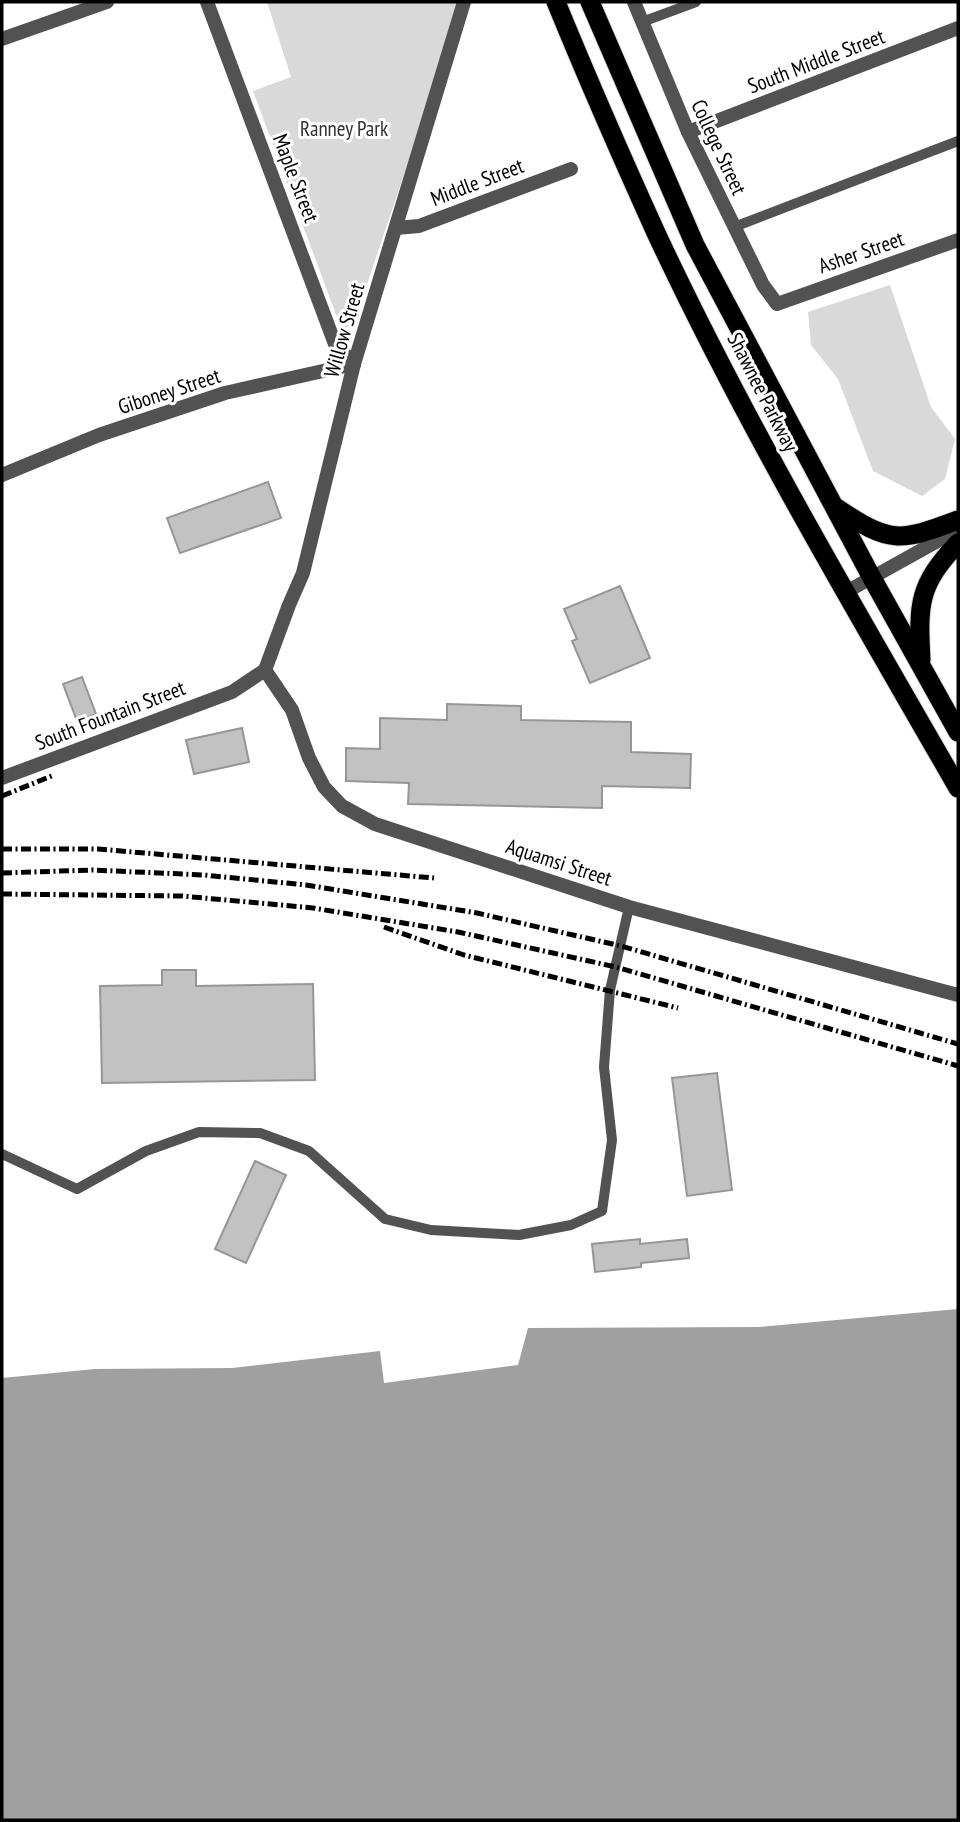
<svg xmlns="http://www.w3.org/2000/svg" width="960" height="1822" viewBox="0 0 960 1822" font-family="'PT Sans Narrow',sans-serif">
	<style>
		.green { fill: #d9d9d9 }
		.water { fill: #a0a0a0 }
		.building { fill: #c2c2c2; stroke: #969696; stroke-width: 2 }
		.lines { fill: none; stroke-linecap: round; stroke-linejoin: round }
		.trunk-casing { stroke: #dbdbdb; stroke-width: 21 }
		.service { stroke: #525252; stroke-width: 10 }
		.minor { stroke: #525252; stroke-width: 14 }
		.tertiary { stroke: #525252; stroke-width: 14 }
		.trunk { stroke: #000; stroke-width: 19 }
		.rail { stroke: #000; stroke-width: 5; stroke-dasharray: 10 3.5 2 3.5; stroke-linecap: butt }
		.labels { text-anchor: middle; dominant-baseline: central; stroke-width: 6; stroke-linejoin: round; paint-order: stroke }
		.street-label { font-size: 21px; fill: #000; stroke: #fff }
		.park-label { font-size: 21px; fill: #303030; stroke: #fff }
	</style>
	<rect width="100%" height="100%" fill="#fff"/>
	<g class="green">
		<path d="M267 2H462L353 326 341 328 253 91 291 77Z"/>
		<path d="M890 285 931 407 955 439 945 479 922 496 873 471 838 379 811 345 808 312Z"/>
	</g>
	<path class="water" d="M958 1309V1820H2V1378L95 1369 232 1368 380 1351 384 1383 518 1365 528 1328 758 1327Z"/>
	<g class="building">
		<path d="M268 482 281 518 180 553 167 518Z"/>
		<path d="M620 586 650 658 590 683 572 641 577 639 564 609Z"/>
		<path d="M82 677 96 714 77 721 63 684Z"/>
		<path d="M447 704 521 706V720L631 722V752L691 754 690 788 602 786V808L408 804 409 783 346 781V748L380 749V718L447 720Z"/>
		<path d="M242 728 249 762 194 774 186 740Z"/>
		<path d="M162 970H196V986L313 984 315 1080 102 1083 100 986 162 985Z"/>
		<path d="M717 1073 732 1190 687 1196 672 1078Z"/>
		<path d="M255 1161 286 1175 246 1263 215 1249Z"/>
		<path d="M640 1239V1244L687 1239 689 1258 641 1263V1267L595 1272 592 1244Z"/>
	</g>
	<g class="lines">
		<defs>
			<g id="trunk">
				<path d="M556 2C588 80 622 158 657 235 746 425 854 607 958 788"/>
				<path d="M590 2 695 245 872 578 958 732"/>
				<path d="M837 508C890 544 900 542 958 520"/>
				<path d="M921 660C918 604 918 585 958 543"/>
			</g>
		</defs>
		<use href="#trunk" class="trunk-casing"/>
		<g class="service">
			<path d="M642 22 696 2"/>
			<path d="M734 227 958 141"/>
			<path d="M2 1154 77 1189 146 1151 199 1132 260 1133 309 1151 385 1219 431 1230 519 1235 571 1225 602 1211 612 1140 604 1067 610 990 629 907"/>
		</g>
		<g class="minor">
			<path d="M207 2 335 344 354 364"/>
			<path d="M634 2 688 132 763 285 777 304 958 240"/>
			<path d="M2 39 107 2"/>
			<path d="M688 132 958 28"/>
			<path d="M396 228 419 226 571 169"/>
			<path d="M2 475 99 435 225 393 354 364"/>
			<path d="M265 670 289 605 303 573 354 364 464 2"/>
			<path d="M2 778 232 692 265 670 292 710 309 758 324 787 342 806 375 824 629 907 958 995"/>
		</g>
		<path class="tertiary" d="M846 592 943 538 958 534"/>
		<use href="#trunk" class="trunk"/>
		<g class="rail">
			<path d="M2 796 54 775"/>
			<path d="M2 849H98L434 878"/>
			<path d="M2 873 93 870 204 875 306 885 477 913 621 946 958 1044"/>
			<path d="M2 894 182 896 313 908 458 932 616 967 958 1066"/>
			<path d="M384 927 464 955 678 1008"/>
		</g>
	</g>
	<g class="labels">
		<g class="street-label">
			<text transform="translate(816 61) rotate(-21)">South Middle Street</text>
			<text transform="translate(719 147) rotate(65)">College Street</text>
			<text transform="translate(296 178) rotate(69)">Maple Street</text>
			<text transform="translate(477 182) rotate(-21)">Middle Street</text>
			<text transform="translate(861 252) rotate(-19)">Asher Street</text>
			<text transform="translate(344 330) rotate(-74)">Willow Street</text>
			<text transform="translate(169 391) rotate(-18)">Giboney Street</text>
			<text transform="translate(763 392) rotate(63)">Shawnee Parkway</text>
			<text transform="translate(110 715) rotate(-21)">South Fountain Street</text>
			<text transform="translate(559 862) rotate(18)">Aquamsi Street</text>
		</g>
		<g class="park-label">
			<text x="344" y="128">Ranney Park</text>
		</g>
	</g>
	<rect width="960" height="1822" fill="none" stroke="#000000" stroke-width="7"/>
</svg>
